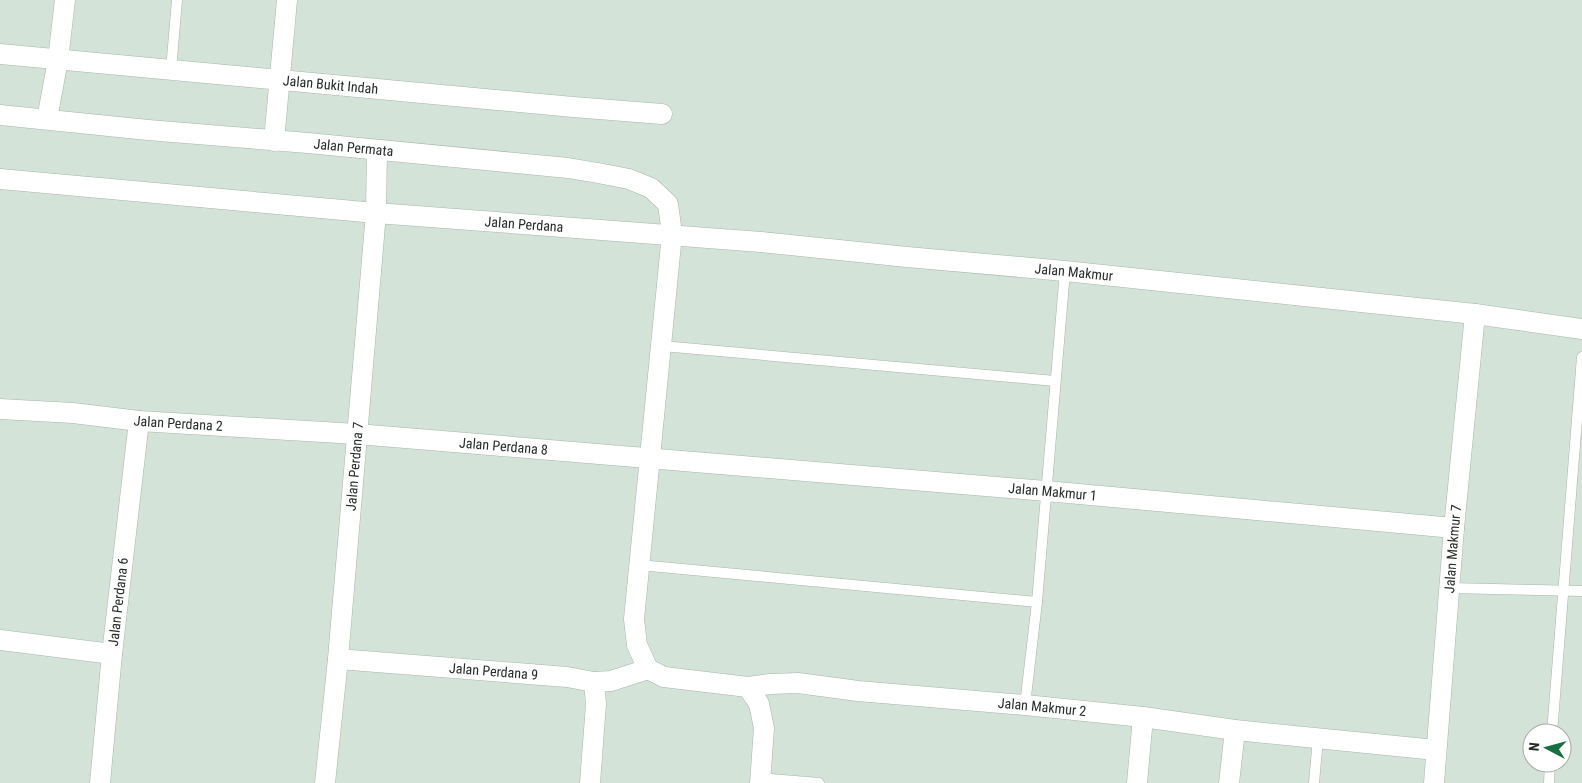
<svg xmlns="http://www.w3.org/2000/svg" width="1582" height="783" viewBox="0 0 1582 783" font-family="'Roboto Condensed',sans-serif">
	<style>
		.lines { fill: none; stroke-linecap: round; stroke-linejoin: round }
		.service-casing { stroke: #a7b6ab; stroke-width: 11 }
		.minor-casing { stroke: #a7b6ab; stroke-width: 21 }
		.service { stroke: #fff; stroke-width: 10 }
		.minor { stroke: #fff; stroke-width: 20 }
		.labels { text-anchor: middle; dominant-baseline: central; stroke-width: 5; stroke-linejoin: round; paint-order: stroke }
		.street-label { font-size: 14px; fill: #262c28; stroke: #fff }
	</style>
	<rect width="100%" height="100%" fill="#d4e3d8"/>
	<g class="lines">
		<defs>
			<g id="service">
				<path d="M171 70 177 0"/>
				<path d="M662 346 1055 381"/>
				<path d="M639 565 1037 602"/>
				<path d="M1449 588 1582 591"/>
				<path d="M1025 705 1037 602 1065 271"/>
				<path d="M1552 733 1582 357"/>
				<path d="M760 778 819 783"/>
				<path d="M1314 783 1318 738"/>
				<path d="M1549 783 1550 763"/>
			</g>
			<g id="minor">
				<path id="s1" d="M0 54 573 107 662 114"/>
				<path id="s2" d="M0 115 148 130 308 143 568 168 598 173 629 179 651 188 668 204 672 234 634 619 637 645 648 669"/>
				<path d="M47 119 58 60 65 0"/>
				<path d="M274 141 287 0"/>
				<path id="s3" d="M0 179 376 213 761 242 907 257 1065 271 1475 314 1582 329"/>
				<path id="s4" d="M0 409 73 413 139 421 357 434 1046 491 1454 528"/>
				<path d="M0 640 112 654"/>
				<path id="s5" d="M338 659 567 677 594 682 611 681 648 669"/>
				<path id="s6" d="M648 669 664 677 748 687 770 684 798 683 858 691 1025 705 1143 717 1235 730 1436 750"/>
				<path d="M748 687 759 704 764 728 760 783"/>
				<path id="s7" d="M100 783 112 654 139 421"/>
				<path id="s8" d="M325 783 338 659 376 213 377 150"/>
				<path d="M590 783 596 704 594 682"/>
				<path d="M1137 783 1143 717"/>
				<path d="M1229 783 1235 730"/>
				<path id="s9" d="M1434 783 1454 528 1475 314"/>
			</g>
		</defs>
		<use href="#service" class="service-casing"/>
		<use href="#minor" class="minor-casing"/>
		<use href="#service" class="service"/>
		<use href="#minor" class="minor"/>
	</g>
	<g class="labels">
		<g class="street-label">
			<text stroke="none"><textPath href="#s1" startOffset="332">Jalan Bukit Indah</textPath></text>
			<text stroke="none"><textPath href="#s2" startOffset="355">Jalan Permata</textPath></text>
			<text stroke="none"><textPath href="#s3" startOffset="526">Jalan Perdana</textPath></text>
			<text stroke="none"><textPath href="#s3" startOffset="1078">Jalan Makmur</textPath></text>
			<text stroke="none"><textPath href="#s4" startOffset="179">Jalan Perdana 2</textPath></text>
			<text stroke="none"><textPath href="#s4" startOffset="505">Jalan Perdana 8</textPath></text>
			<text stroke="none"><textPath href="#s8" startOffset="318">Jalan Perdana 7</textPath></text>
			<text stroke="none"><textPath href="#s4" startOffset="1056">Jalan Makmur 1</textPath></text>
			<text stroke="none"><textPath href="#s9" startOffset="235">Jalan Makmur 7</textPath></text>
			<text stroke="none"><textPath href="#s7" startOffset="182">Jalan Perdana 6</textPath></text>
			<text stroke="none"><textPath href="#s5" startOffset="156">Jalan Perdana 9</textPath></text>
			<text stroke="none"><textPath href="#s6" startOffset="398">Jalan Makmur 2</textPath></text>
		</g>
	</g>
	<g transform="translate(1547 748) rotate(276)"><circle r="24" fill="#ffffff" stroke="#a8aba9"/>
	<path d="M0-4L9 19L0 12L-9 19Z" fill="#186e41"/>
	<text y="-8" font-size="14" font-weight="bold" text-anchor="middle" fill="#262c28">N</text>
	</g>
</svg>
